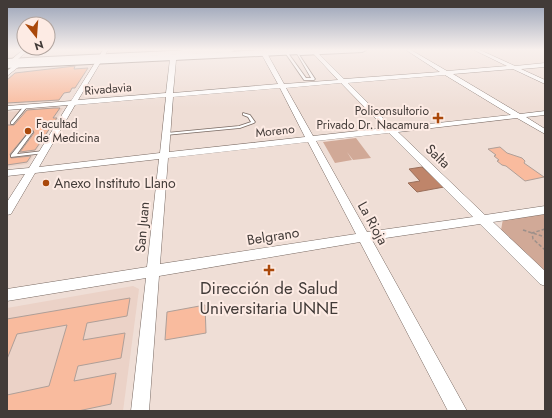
<svg xmlns="http://www.w3.org/2000/svg" width="552" height="418" viewBox="0 0 552 418" font-family="Jost,sans-serif">
	<style>
		.built { fill: #ebd2c7 }
		.green { fill: #d1a997 }
		.water { fill: #bf856a; stroke: #9a6f5b }
		.building { fill: #f9bb9e; stroke: #af9f98 }
		.lines { fill: none; stroke-linecap: round; stroke-linejoin: round }
		.lane-casing { stroke: #796a63; stroke-width: 1.5 }
		.street-casing { stroke: #796a63; stroke-width: 1 }
		.secondary-casing { stroke: #796a63; stroke-width: 2 }
		.highway-casing { stroke: #796a63; stroke-width: 2 }
		.path { stroke: #9c908a; stroke-width: 1.5; stroke-dasharray: 3.5 2; stroke-linecap: butt }
		.lane { fill: #fff; fill-rule: evenodd }
		.street { fill: #fff; fill-rule: evenodd }
		.secondary { fill: #fff; fill-rule: evenodd }
		.highway { fill: #fff; fill-rule: evenodd }
		.poi-dot { fill: #aa480a; stroke: #fdebe4; stroke-width: 1.5 }
		.labels { text-anchor: middle; dominant-baseline: central; stroke-width: 4; stroke-linejoin: round; paint-order: stroke }
		.far-street-label { font-size: 12px; fill: #423b38; stroke: #fdebe4 }
		.far-poi-label { font-size: 12px; fill: #423b38; stroke: #fdebe4; text-anchor: end }
		.street-label { font-size: 14px; fill: #423b38; stroke: #fdebe4 }
		.poi-label { font-size: 14px; fill: #423b38; stroke: #fdebe4; text-anchor: start }
		.near-poi-label { font-size: 17px; fill: #423b38; stroke: #fdebe4 }
	</style>
	<rect width="100%" height="100%" fill="#efded6"/>
	<g class="built">
		<path d="M63 108 28 164 7 167V112Z"/>
		<path d="M133 286 139 289 123 411H7V308Z"/>
	</g>
	<g class="green">
		<path d="M356 138 371 158 353 160 347 152 352 160 335 163 323 142Z"/>
		<path d="M545 212V273L501 230 503 219Z"/>
	</g>
	<path class="water" d="M422 167 444 187 417 192 408 183 420 181 409 169Z"/>
	<g class="building">
		<path d="M75 66 74 69 88 68 75 88H72L70 92 64 93 59 100 7 103V80L15 73Z"/>
		<path d="M54 108H60L53 118H57L35 150 20 152 34 133 33 130H30L10 154 11 158 31 156 27 162 7 165V125H14L27 110Z"/>
		<path d="M500 147 507 153 522 158 525 161 524 163 544 177 525 181 506 166 502 165 497 161 499 160 494 156 496 155 488 149Z"/>
		<path d="M130 298 127 316 87 323 83 340 125 333 121 358 78 366 74 381 116 373 111 404 78 411H7V395L49 386 67 325 17 334 7 359V319Z"/>
		<path d="M205 305 206 333 165 340 167 312Z"/>
	</g>
	<g class="lines">
		<defs>
			<g id="lane">
				<path d="M296 52 298 53 315 79 314 80H304L286 54 288 53 306 78H311Z"/>
				<path d="M24 106 27 107 13 124H11V122Z"/>
				<path d="M243 113 250 115 255 122 254 123 240 128 166 135 164 134 166 133 239 126 251 122 248 117 243 115Z"/>
				<path d="M30 131H32L33 132 17 154 43 151H45V153L11 157V155Z"/>
			</g>
			<g id="street">
				<path d="M23 50H29L18 59 22 61V64L7 76V71L17 63 11 60Z"/>
				<path d="M103 50H108L78 100 166 93 170 59 183 50H189L184 55 176 60 173 93 278 84 262 55 267 50H272L268 55 284 84 338 80 310 50H315L344 79 440 72 406 50H411L447 71 507 66 474 50H480L515 66 545 63V67L521 69 545 80V84L513 69 453 74 520 114 545 111V115L526 117 545 129V134L517 118 398 132 485 215 545 206V214L493 222 545 271V286L540 284 480 224 372 240 467 411H448L360 242 159 276 149 411H131L146 278 7 301V289L147 267 159 159 35 173 11 214 7 215V202L25 174 7 176V170L29 168 68 105 7 110V106L71 101ZM445 75 511 115 393 128 348 83ZM341 83 385 128 313 136 286 88ZM280 88 305 137 169 152 173 97ZM166 97 160 153 39 167 75 105ZM389 133 473 217 367 232 316 141ZM308 142 356 234 160 264 168 158Z"/>
			</g>
			<g id="secondary">
				<path d="M191 50H235L231 52 7 63V59Z"/>
				<path d="M321 50H366L362 52 300 55 296 53 300 51Z"/>
			</g>
			<path id="highway" d="M267 50H325L320 53 7 68V62Z"/>
		</defs>
		<use href="#lane" class="lane-casing"/>
		<use href="#street" class="street-casing"/>
		<use href="#secondary" class="secondary-casing"/>
		<use href="#highway" class="highway-casing"/>
		<g class="path">
			<path d="M545 229 532 233 533 239 545 250"/>
			<path d="M523 230 545 237"/>
		</g>
		<use href="#lane" class="lane"/>
		<use href="#street" class="street"/>
		<use href="#secondary" class="secondary"/>
		<use href="#highway" class="highway"/>
	</g>
	<linearGradient id="sky" x2="0" y2="1"><stop stop-color="#97a1b6"/><stop offset="0.46" stop-color="#f8f0ed"/><stop offset="1" stop-color="#f8f0ed" stop-opacity="0"/></linearGradient>
	<rect width="552" height="108" fill="url(#sky)"/>
	<g class="poi-dot">
		<path d="M436 112h4v4h4v4h-4v4h-4v-4h-4v-4h4z"/>
		<circle cx="28" cy="131" r="4"/>
		<circle cx="46" cy="183" r="4"/>
		<path d="M267 264h4v4h4v4h-4v4h-4v-4h-4v-4h4z"/>
	</g>
	<g class="labels">
		<g class="far-street-label">
			<text transform="translate(108 89) rotate(-5)">Rivadavia</text>
			<text transform="translate(275 131) rotate(-6)">Moreno</text>
		</g>
		<g class="far-poi-label">
			<text x="429" y="111">Policonsultorio<tspan x="429" dy="14">Privado Dr. Nacamura</tspan></text>
			<text x="36" y="124" text-anchor="start">Facultad<tspan x="36" dy="14">de Medicina</tspan></text>
		</g>
		<g class="street-label">
			<text transform="translate(438 156) rotate(44)">Salta</text>
			<text transform="translate(373 223) rotate(61)">La Rioja</text>
			<text transform="translate(142 227) rotate(-85)">San Juan</text>
			<text transform="translate(273 236) rotate(-9)">Belgrano</text>
		</g>
		<g class="poi-label">
			<text x="54" y="183">Anexo Instituto Llano</text>
		</g>
		<g class="near-poi-label">
			<text x="269" y="288">Dirección de Salud<tspan x="269" dy="20">Universitaria UNNE</tspan></text>
		</g>
	</g>
	<rect width="552" height="418" fill="none" stroke="#423b38" stroke-width="16"/>
	<g transform="translate(36 36) rotate(163)"><circle r="19" fill="#fdebe4" stroke="#b2a59f"/>
	<path d="M0-3L7 15L0 10L-7 15Z" fill="#aa480a"/>
	<text y="-6" font-size="11" font-weight="bold" text-anchor="middle" fill="#423b38">N</text>
	</g>
</svg>
